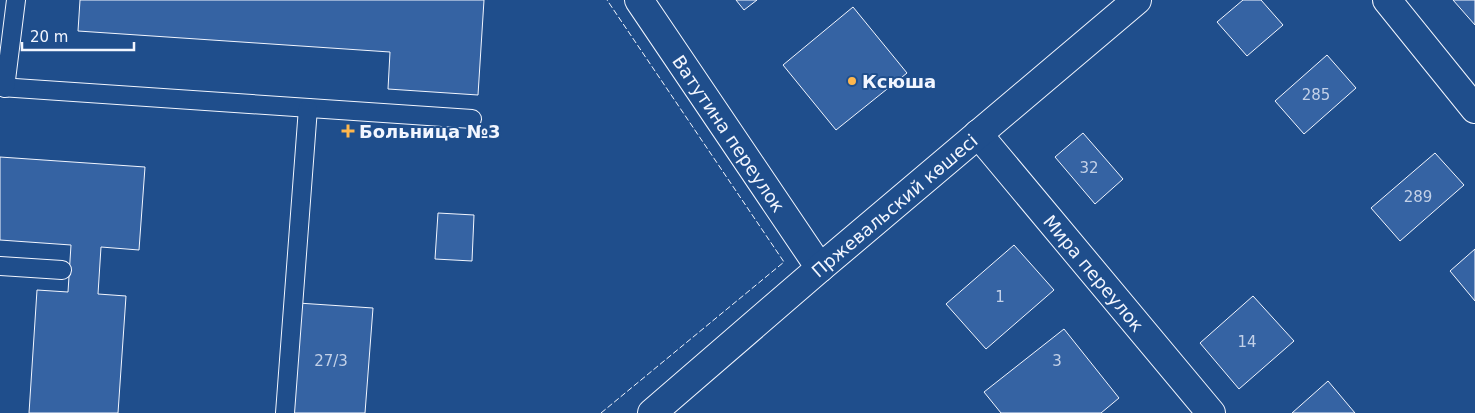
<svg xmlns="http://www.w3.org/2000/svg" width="1475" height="413" viewBox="0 0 1475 413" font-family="'DejaVu Sans',sans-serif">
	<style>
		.building { fill: #3563a3; stroke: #f2f6ff }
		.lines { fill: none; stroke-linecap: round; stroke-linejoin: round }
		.lane-casing { stroke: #f2f6ff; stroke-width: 20 }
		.street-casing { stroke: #f2f6ff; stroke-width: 30 }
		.secondary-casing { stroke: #f2f6ff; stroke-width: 30 }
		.lane { stroke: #1f4e8c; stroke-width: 18 }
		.street { stroke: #1f4e8c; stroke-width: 28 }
		.secondary { stroke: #1f4e8c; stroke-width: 28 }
		.fence { stroke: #f2f6ff; stroke-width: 1; stroke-dasharray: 6 2.5; stroke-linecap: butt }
		.poi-dot { fill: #ffb74d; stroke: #1f4e8c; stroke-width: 2 }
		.labels { text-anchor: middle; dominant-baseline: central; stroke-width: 4; stroke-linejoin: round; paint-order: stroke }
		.number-label { font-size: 15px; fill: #c3d1e8 }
		.poi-label { font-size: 18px; font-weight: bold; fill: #f2f6ff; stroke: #1f4e8c; text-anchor: start }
		.street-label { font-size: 18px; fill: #f2f6ff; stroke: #1f4e8c }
	</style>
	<rect width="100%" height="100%" fill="#1f4e8c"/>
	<g class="building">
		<path d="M80 0H484L478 95 388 89 390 52 78 31Z"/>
		<path d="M736 0H757L744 10Z"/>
		<path d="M1243 0H1261L1283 25 1247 56 1217 22Z"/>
		<path d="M1453 0H1475V25Z"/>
		<path d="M853 7 907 73 836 130 783 65Z"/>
		<path d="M1327 55 1356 88 1304 134 1275 101Z"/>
		<path d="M1083 133 1123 179 1095 204 1055 157Z"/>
		<path d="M1435 153 1464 185 1400 241 1371 208Z"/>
		<path d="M0 157 145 167 139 250 101 247 98 294 126 296 118 413H29L37 290 68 292 71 245 0 240Z"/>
		<path d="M438 213 474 215 472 261 435 259Z"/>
		<path d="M1014 245 1054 290 986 349 946 304Z"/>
		<path d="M1475 249V301L1450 271Z"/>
		<path d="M1253 296 1294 341 1239 389 1200 343Z"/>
		<path d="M298 303 373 308 365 413H290Z"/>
		<path d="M1064 329 1119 398 1101 413H1001L984 392Z"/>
		<path d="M1328 381 1355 413H1292Z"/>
	</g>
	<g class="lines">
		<defs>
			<g id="lane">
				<path d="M0 87 472 119"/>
				<path d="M5 88 16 0"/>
				<path d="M0 266 62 270"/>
				<path d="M285 413 308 108"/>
			</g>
			<g id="street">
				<path id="s1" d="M639 0 820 268"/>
				<path d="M1387 0 1475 109"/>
				<path id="s2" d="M978 134 1211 413"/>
			</g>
			<g id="secondary">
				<path id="s3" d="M652 413 820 268 1137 0"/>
			</g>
		</defs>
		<use href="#lane" class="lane-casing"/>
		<use href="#street" class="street-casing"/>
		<use href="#secondary" class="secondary-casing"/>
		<use href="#lane" class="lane"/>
		<use href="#street" class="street"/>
		<use href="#secondary" class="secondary"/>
		<path class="fence" d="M601 413 784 262 607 0"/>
	</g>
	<g class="poi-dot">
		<circle cx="852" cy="81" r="5"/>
		<path d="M345.5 123.5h5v5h5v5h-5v5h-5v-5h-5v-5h5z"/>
	</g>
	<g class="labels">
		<g class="number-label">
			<text x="1316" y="95">285</text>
			<text x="1089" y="168">32</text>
			<text x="1418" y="197">289</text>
			<text x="1000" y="297">1</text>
			<text x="1247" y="342">14</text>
			<text x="331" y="361">27/3</text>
			<text x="1057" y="361">3</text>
		</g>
		<g class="poi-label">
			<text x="862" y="81">Ксюша</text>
			<text x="359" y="131">Больница №3</text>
		</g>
		<g class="street-label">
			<text stroke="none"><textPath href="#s1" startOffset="161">Ватутина переулок</textPath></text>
			<text stroke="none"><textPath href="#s3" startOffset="319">Пржевальский көшесі</textPath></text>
			<text stroke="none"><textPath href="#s2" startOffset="181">Мира переулок</textPath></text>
		</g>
	</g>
	<path d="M22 42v8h112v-8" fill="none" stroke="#f2f6ff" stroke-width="2.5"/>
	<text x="30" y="42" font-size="15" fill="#f2f6ff" stroke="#1f4e8c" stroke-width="4" paint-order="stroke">20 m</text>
</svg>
